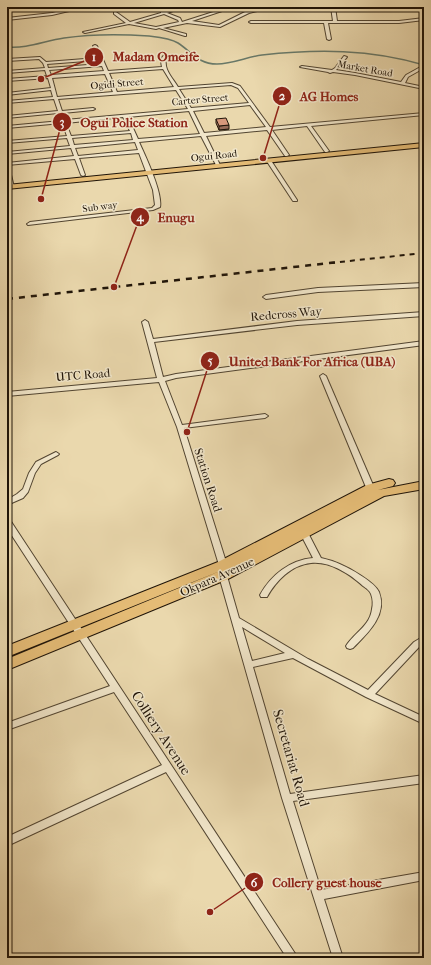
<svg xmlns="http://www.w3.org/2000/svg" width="431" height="965" viewBox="0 0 431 965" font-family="'IM FELL French Canon',serif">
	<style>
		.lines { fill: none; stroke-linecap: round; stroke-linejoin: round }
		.stream { stroke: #687868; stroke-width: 1.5 }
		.street-casing { stroke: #524531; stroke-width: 2 }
		.primary-casing { stroke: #1f1408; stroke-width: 2 }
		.street { fill: #f1e6ca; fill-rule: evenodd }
		.primary { fill: #e5bc76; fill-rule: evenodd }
		.rail-far1 { stroke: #1f1408; stroke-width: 2; stroke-dasharray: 5 5; stroke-linecap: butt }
		.rail { stroke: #1f1408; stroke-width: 2.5; stroke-dasharray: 6 6; stroke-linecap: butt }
		.wall { fill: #b9836a; stroke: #1f1408 }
		.shaded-wall { fill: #966a56; stroke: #1f1408 }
		.building { fill: #d7987b; stroke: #1f1408 }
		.labels { text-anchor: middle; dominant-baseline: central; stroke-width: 3; stroke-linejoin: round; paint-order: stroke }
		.far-street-label { font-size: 10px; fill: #1f1408; stroke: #f1e6ca }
		.street-label { font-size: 12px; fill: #1f1408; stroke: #f1e6ca }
		.near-street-label { font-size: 14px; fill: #1f1408; stroke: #f1e6ca }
		.leader { fill: none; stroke: #8f2418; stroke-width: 1.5 }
		.callout-dot { fill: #8f2418; stroke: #f1e6ca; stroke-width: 1.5 }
		.mark-label { font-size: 12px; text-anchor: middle; font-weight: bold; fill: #fff }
		.callout-label { font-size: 13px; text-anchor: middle; font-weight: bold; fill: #8f2418; stroke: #f1e6ca; stroke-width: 3; stroke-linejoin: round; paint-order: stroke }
	</style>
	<rect width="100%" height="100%" fill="#ead8ad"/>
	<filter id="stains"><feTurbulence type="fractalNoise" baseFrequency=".005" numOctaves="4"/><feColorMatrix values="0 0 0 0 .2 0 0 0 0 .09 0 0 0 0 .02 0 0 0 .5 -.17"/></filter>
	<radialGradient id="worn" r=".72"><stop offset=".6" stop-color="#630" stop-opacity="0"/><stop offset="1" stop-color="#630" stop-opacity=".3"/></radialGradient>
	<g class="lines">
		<path class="stream" d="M7 47C27 49 44 41 64 38 91 34 121 34 149 36 158 37 170 38 178 43 192 52 198 64 217 64 232 64 247 57 262 55 317 49 370 49 424 65"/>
		<defs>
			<g id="street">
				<path d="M179 7H185L167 13 180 18 182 22 229 7H234L192 21 219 25 247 11 267 7H274L249 13 220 27 187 23 163 28 186 34V36H185L159 28 156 29 129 24 85 33 83 32 126 23 114 14V12H116L130 22 161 13V11L164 12ZM164 14 178 20 179 22 156 27 134 23Z"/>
				<path d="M331 7H335L337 21H399L424 18V20L399 23H328L331 39 329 40 327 39 324 23H251L249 22 251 21H333Z"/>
				<path d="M68 9 69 11 52 15 7 20V18L52 13Z"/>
				<path d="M95 45 97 46 108 71 162 67C161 63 160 57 165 55L167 56C162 68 172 77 178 87L232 83 240 86 270 127 424 113V115L311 126 329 151 327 152H325L307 126 272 130 289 155 287 156H285L267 130 206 136 220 165 218 166 216 165 201 136 139 142C145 155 163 193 160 207L153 210 28 225 27 224 30 222 152 208 155 205 153 190 139 153 79 158 85 175 83 176 81 175 75 159 7 165V163L74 156 71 148 7 154V152L70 146 67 138 7 143V141L67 136 62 123 7 128V126L61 121 58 113 7 118V116L58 111 54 99 7 103V101L53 97 51 90 7 95V93L51 88 48 78 7 81V79L47 76 45 70 7 73V71L45 68 43 63 39 59 7 61V59L40 57 46 62 98 58 93 46ZM99 60 101 64 48 68 47 64ZM102 66 104 71 51 75 49 70ZM163 69 174 87 117 92 109 73ZM105 74 113 92 57 97 52 78ZM231 85 238 88 249 103 191 108 179 89ZM176 90 188 109 65 120 63 113 93 110 95 109 93 108 62 111 58 99ZM250 105 266 127 204 133 193 111ZM189 111 200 134 138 139 128 117ZM123 117 130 131 71 136 66 123ZM131 133 133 140 74 145 72 138ZM135 142 138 150 78 156 75 148Z"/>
				<path d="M344 56 347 57 336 70 355 73 401 82 406 75 424 65V68L408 77 405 83 424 87V89L355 75 333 72 330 73 328 72 300 67 302 66 332 70 335 68Z"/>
				<path d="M266 159H270L297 200V201H293L266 160Z"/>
				<path d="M7 166 9 167 14 187V188L10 187 7 176Z"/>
				<path d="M424 283V287L318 292 266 299 263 297 266 295 318 288Z"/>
				<path d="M424 312V316L297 325 154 342 163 377 176 374 424 341V345L176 378 165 381 182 425 265 414 268 416 265 418 184 428 227 565V576L239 618 308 659 368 690 414 642 424 636V643L420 646 375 694 424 717V724L366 697 293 658 253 667 290 794 424 775V783L293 801 321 890 424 872V880L324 899 343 958H333L282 798 219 576V565L177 427 159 382 7 396V392L157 378 142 322 145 320 148 322 153 339 297 321ZM242 627 285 653 252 661Z"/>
				<path d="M323 374 326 376 376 492 374 494H370L368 492 320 376Z"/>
				<path d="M56 452 59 454 58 455 41 464 35 473 28 492 23 498 7 505V500L17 494 23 489 29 473 36 462Z"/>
				<path d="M7 520H10L298 958H287L166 772 7 846V837L162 765 114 692 7 730V723L110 686 7 528Z"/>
				<path d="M301 531H307L321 558C335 561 348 567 360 575 366 579 376 585 379 592 388 615 367 634 353 648L350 649 347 648 346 646C354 633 370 626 372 609 373 605 373 599 371 594 370 591 366 588 363 586 350 574 330 561 311 563 291 565 276 581 267 597H261L260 595C271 575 290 560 313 558L300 533Z"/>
			</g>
			<g id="primary">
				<path d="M424 143V147L7 189V185Z"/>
				<path d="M389 479 393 480 395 483 393 486 378 490 424 481V489L384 496 228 579 7 670V659L225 569 7 657V646L218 562 367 485Z"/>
			</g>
		</defs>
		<use href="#street" class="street-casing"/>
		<use href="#primary" class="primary-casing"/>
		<use href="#street" class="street"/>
		<use href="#primary" class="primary"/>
		<path class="rail-far1" d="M330 263 424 253"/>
		<path class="rail" d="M7 299 339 262"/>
	</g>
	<path class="wall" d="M216 119 229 129 219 130 216 123Z"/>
	<path class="shaded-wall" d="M229 125V129L219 130V126Z"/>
	<path class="building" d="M226 118 229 125 219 126 216 119Z"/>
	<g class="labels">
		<g class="far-street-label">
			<text transform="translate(365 69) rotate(10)">Market Road</text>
			<text transform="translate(117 84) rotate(-5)">Ogidi Street</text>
			<text transform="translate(200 100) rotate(-5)">Carter Street</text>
			<text transform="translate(214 156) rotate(-6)">Ogui Road</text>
			<text transform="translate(100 207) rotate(-7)">Sub way</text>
		</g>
		<g class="street-label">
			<text transform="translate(286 314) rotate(-5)">Redcross Way</text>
			<text transform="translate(83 375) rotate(-5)">UTC Road</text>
			<text transform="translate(208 480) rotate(72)">Station Road</text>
			<text transform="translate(217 577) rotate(-24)">Okpara Avenue</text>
		</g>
		<g class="near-street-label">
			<text transform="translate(161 733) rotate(57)">Colliery Avenue</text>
			<text transform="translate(291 758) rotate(74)">Secretariat Road</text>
		</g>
	</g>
	<path class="leader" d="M41 79L94 57M263 158L282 96M41 199L62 122M114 287L140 217M187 432L210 361M210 912L254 882"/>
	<g class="callout-dot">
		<circle cx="41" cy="79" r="4"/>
		<circle cx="263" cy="158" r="4"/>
		<circle cx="41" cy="199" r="4"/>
		<circle cx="114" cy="287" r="4"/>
		<circle cx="187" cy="432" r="4"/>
		<circle cx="210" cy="912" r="4"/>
		<circle cx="94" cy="57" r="10"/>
		<circle cx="282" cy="96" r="10"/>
		<circle cx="62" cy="122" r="10"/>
		<circle cx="140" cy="217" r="10"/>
		<circle cx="210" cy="361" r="10"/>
		<circle cx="254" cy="882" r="10"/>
	</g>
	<g class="mark-label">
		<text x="94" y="61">1</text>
		<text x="282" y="100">2</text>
		<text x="62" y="126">3</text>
		<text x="140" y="221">4</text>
		<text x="210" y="365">5</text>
		<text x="254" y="887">6</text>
	</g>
	<g class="callout-label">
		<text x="156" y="61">Madam Omeife</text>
		<text x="329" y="101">AG Homes</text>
		<text x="134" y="127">Ogui Police Station</text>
		<text x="176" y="222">Enugu</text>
		<text x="312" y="366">United Bank For Africa (UBA)</text>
		<text x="327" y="887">Collery guest house</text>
	</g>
	<rect width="431" height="965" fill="none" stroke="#ead8ad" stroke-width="24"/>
	<rect x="8" y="8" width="415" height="949" fill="none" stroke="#1f1408" stroke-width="2"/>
	<rect x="12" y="12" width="407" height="941" fill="none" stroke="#1f1408"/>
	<rect width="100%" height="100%" filter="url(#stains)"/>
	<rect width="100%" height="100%" fill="url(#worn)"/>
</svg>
